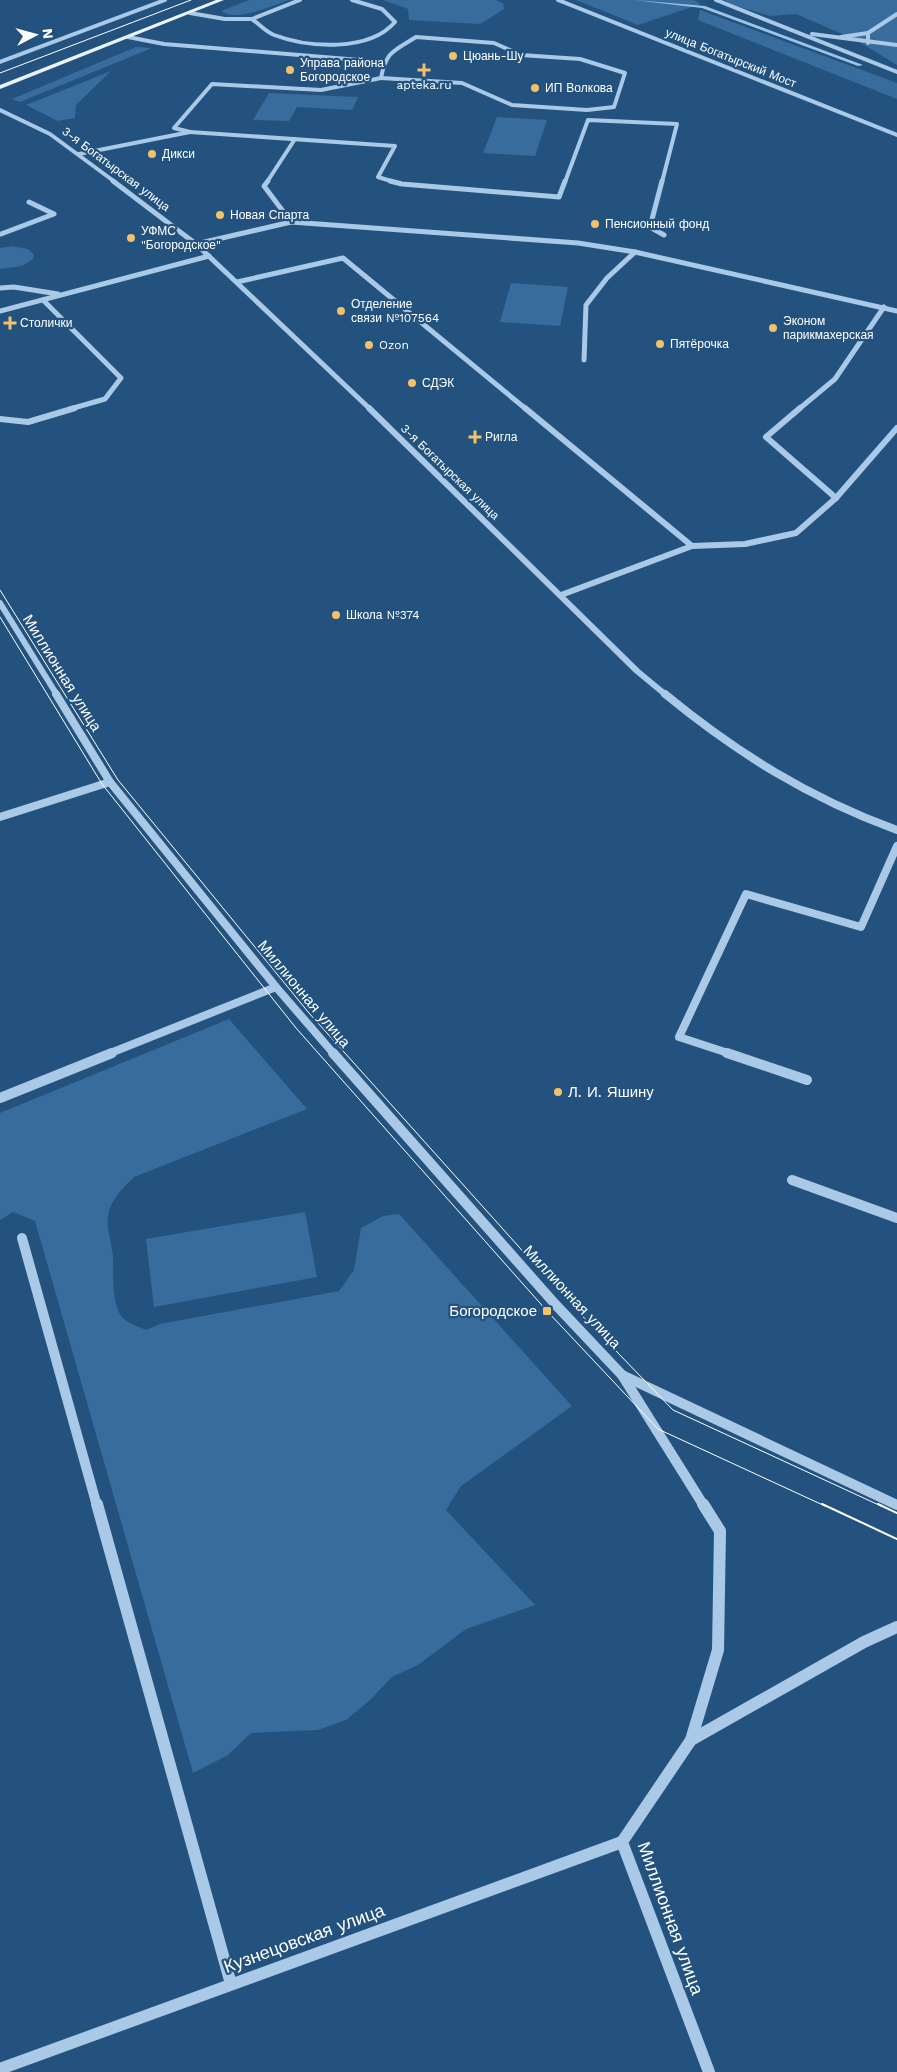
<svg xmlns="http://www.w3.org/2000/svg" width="897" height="2072" viewBox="0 0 897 2072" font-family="'Work Sans',sans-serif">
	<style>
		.green { fill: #376c9c }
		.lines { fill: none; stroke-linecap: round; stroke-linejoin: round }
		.stream { fill: #9dc5e7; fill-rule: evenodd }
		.minor-far5 { stroke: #a9c9e6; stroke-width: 4 }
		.minor-far4 { stroke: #a9c9e6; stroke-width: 5 }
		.minor-far3 { stroke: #a9c9e6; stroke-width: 6 }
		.minor-far2 { stroke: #a9c9e6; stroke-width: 8 }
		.minor-far1 { stroke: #a9c9e6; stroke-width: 10 }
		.minor { stroke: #a9c9e6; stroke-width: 12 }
		.major { fill: #eaf3fd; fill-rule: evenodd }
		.tram-far1 { stroke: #fff; stroke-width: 1 }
		.tram { stroke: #fff; stroke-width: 2 }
		.poi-dot { fill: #f1c16c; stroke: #23527f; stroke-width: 2 }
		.labels { text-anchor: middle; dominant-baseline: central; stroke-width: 4.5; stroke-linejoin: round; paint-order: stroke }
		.far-poi-label { font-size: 12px; fill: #fff; stroke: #23527f; text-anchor: start }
		.far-street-label { font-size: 12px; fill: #fff; stroke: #23527f }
		.street-label { font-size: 15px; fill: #fff; stroke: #23527f }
		.poi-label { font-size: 15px; fill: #fff; stroke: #23527f; text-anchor: start }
		.near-street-label { font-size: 18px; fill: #fff; stroke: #23527f }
	</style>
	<rect width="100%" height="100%" fill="#23527f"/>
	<g class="green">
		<path d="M249 0H289C274 5 234 23 221 11Z"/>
		<path d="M383 0H496L503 3 504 9 480 24 409 20 408 9Z"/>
		<path d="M576 0H694L701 4 638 25Z"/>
		<path d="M724 0H897V65L856 40 796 14 770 16 733 5Z"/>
		<path d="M700 10 897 83V99L698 20Z"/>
		<path d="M136 47 152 48 20 102 12 99Z"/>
		<path d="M111 71 76 105 75 118 58 121 26 105Z"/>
		<path d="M269 93 358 97 352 110 297 107 289 121 253 120Z"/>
		<path d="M497 117 547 120 535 156 483 153Z"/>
		<path d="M12 246 28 249 34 255 33 259 22 266 0 269V248Z"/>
		<path d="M511 283 568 287 560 326 500 322Z"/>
		<path d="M229 1019 307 1109 134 1177C123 1188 111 1199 108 1215 106 1228 112 1243 113 1257 114 1274 110 1307 125 1320 130 1324 139 1327 146 1330L160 1324 339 1291 354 1270 361 1228 383 1216 399 1214 572 1406 461 1486 446 1510 535 1605 466 1629 418 1665 392 1677 370 1700 346 1720 318 1730 251 1733 228 1755 193 1773 35 1221 13 1212 0 1220V1113Z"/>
		<path d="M305 1212 317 1277 154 1307 146 1239Z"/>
	</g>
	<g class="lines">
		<path class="stream" d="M634 0 705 6 863 65 858 66 702 8Z"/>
		<g class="minor-far5">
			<path d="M300 0 252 19C259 24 266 32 274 35 309 48 369 52 395 22L382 9 352 0"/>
			<path d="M558 0 897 135"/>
			<path d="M716 0 897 72"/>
			<path d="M190 13 225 19H252"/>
			<path d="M812 34 897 45"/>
			<path d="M128 37 164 44 384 62"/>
			<path d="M416 37 494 43 521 55 580 59 625 73 614 107 587 110 512 105 462 83 381 78C386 51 394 51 416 37Z"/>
			<path d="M841 37 868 33"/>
			<path d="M868 43V33L897 14"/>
			<path d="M0 62 165 0"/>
			<path d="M0 110 50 134 115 182"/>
			<path d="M190 132 395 146 378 177 394 182"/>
			<path d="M79 154 190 132 174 128 212 84 321 90 381 78"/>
			<path d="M267 182 295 139"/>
			<path d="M565 182 588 120 677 124 662 182"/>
		</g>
		<g class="minor-far4">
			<path d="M113 181 196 244 370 409"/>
			<path d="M268 181 264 186 291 222"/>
			<path d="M390 181 402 184 559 197 565 181"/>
			<path d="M662 181 650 227 664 235"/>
			<path d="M1 234 54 214 29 202"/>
			<path d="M196 244 291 222 578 243 635 252 897 311"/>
			<path d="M237 282 343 258 526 409"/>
			<path d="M0 288 14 287 58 294"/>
			<path d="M43 300 121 378 105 399 70 409"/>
			<path d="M0 311 209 256"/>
			<path d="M584 360 586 305 607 278 635 252"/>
			<path d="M799 409 835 379 884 307"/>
		</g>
		<g class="minor-far3">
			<path d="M369 408 637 671 666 695"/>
			<path d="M525 408 692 546 561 595"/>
			<path d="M800 408 766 437 836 498"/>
			<path d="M0 419 28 422 75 408"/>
			<path d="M692 546 745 544 796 533 836 498 897 428"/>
			<path d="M0 603 57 695"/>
		</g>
		<g class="minor-far2">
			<path d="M56 694 110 782 276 987 334 1054"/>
			<path d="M665 694C737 753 809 798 897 830"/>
			<path d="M0 817 110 782"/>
			<path d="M108 1054 276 987"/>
			<path d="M731 1054 679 1037 746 894 861 927 897 846"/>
		</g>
		<g class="minor-far1">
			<path d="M333 1053 555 1304 622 1375 704 1506"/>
			<path d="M727 1053 807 1080"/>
			<path d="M0 1098 112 1053"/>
			<path d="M792 1180 897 1218"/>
			<path d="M22 1238 97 1506"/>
			<path d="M622 1375 897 1505"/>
		</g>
		<g class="minor">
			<path d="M97 1504 231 1984"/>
			<path d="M703 1504 720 1531 718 1650 691 1740 622 1842 709 2072"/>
			<path d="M691 1740 864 1642 897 1627"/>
			<path d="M0 2069 622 1842"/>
		</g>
		<path class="major" d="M216 0H224L0 89V85Z"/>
		<g class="tram-far1">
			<path d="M0 73 191 0"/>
			<path d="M0 590 118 780 309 1013 563 1296 673 1410 881 1506"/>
			<path d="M0 617 102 784 296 1028 547 1311 658 1429 825 1506"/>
		</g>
		<g class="tram">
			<path d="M822 1504 897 1539"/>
			<path d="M878 1504 897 1513"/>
		</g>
	</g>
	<g class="poi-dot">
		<circle cx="453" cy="56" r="5"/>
		<circle cx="290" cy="70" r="5"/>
		<path d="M421.5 62.5h5v5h5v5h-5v5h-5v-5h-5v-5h5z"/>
		<circle cx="535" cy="88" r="5"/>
		<circle cx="152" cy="154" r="5"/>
		<circle cx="220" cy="215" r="5"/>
		<circle cx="595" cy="224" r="5"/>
		<circle cx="131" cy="238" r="5"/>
		<circle cx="341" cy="311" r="5"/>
		<path d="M7.5 315.5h5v5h5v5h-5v5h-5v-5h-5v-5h5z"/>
		<circle cx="773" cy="328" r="5"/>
		<circle cx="660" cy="344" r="5"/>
		<circle cx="369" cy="345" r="5"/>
		<circle cx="412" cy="383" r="5"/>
		<path d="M472.5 429.5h5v5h5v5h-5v5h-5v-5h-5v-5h5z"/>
		<circle cx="336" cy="615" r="5"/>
		<circle cx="558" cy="1092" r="5"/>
		<rect x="542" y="1306" width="10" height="10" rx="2.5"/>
	</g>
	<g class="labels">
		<g class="far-poi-label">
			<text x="463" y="56">Цюань-Шу</text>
			<text x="300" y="63">Управа района<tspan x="300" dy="14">Богородское</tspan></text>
			<text x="424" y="85" text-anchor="middle">apteka.ru</text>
			<text x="545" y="88">ИП Волкова</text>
			<text x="162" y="154">Дикси</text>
			<text x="230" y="215">Новая Спарта</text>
			<text x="605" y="224">Пенсионный фонд</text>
			<text x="141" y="231">УФМС<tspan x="141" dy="14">"Богородское"</tspan></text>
			<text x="351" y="304">Отделение<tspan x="351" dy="14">связи №107564</tspan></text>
			<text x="783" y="321">Эконом<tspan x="783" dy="14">парикмахерская</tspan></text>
			<text x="20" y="323">Столички</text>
			<text x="670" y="344">Пятёрочка</text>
			<text x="379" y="345">Ozon</text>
			<text x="422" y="383">СДЭК</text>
			<text x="485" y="437">Ригла</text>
			<text x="346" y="615">Школа №374</text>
		</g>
		<g class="far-street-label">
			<text transform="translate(731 58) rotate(22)">улица Богатырский Мост</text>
			<text transform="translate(116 169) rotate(37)">3-я Богатырская улица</text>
			<text transform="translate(450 472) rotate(44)">3-я Богатырская улица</text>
		</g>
		<g class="street-label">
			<text transform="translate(62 673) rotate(58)">Миллионная улица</text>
			<text transform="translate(304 994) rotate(50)">Миллионная улица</text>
			<text transform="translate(572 1297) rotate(47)">Миллионная улица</text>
		</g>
		<g class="poi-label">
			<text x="568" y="1092">Л. И. Яшину</text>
			<text x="537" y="1311" text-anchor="end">Богородское</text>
		</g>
		<g class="near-street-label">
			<text transform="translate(671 1918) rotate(70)">Миллионная улица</text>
			<text transform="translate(304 1938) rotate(-20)">Кузнецовская улица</text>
		</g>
	</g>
	<g transform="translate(35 35) rotate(84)" stroke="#23527f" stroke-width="4" paint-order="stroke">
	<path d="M0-4L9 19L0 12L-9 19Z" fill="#ffffff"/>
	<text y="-8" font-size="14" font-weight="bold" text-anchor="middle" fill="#ffffff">N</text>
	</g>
</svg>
